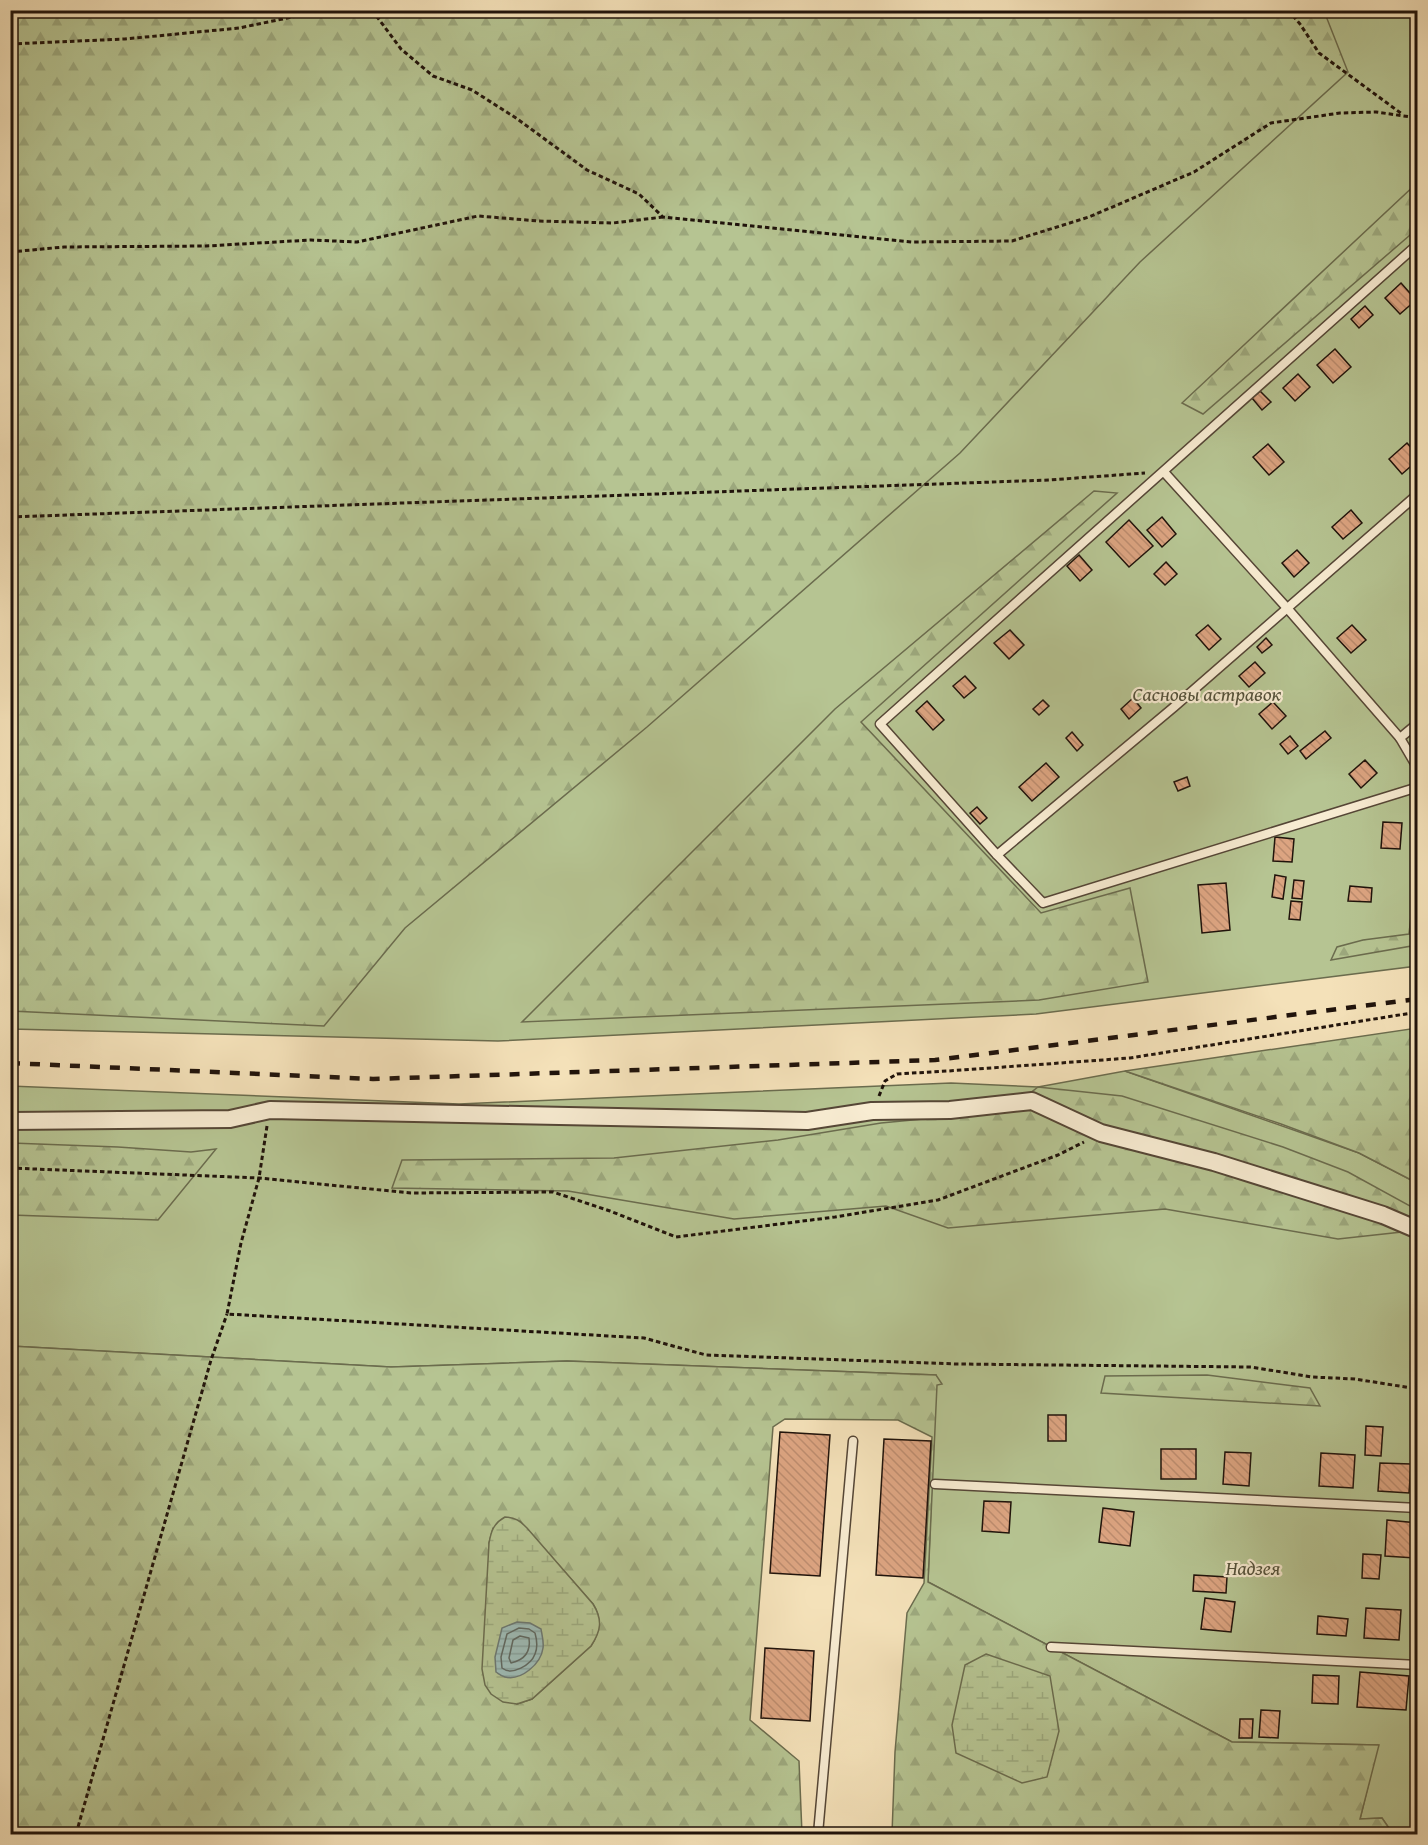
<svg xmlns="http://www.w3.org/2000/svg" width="1428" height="1845" viewBox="0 0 1428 1845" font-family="'Gentium Book Plus',serif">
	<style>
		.green { fill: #b6c492; stroke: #6b6c4e; stroke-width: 1.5 }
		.forest { fill: url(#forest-firs); stroke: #6b6c4e; stroke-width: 1.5; fill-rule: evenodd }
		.wetland { fill: url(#wetland-marsh); stroke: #6b6c4e; stroke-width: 1.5 }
		.water { fill: url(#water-rules); stroke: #6c7872; stroke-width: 1.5 }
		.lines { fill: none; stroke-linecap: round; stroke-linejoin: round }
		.shore { stroke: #5f6861; stroke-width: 1.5 }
		.building { fill: url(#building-back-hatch); stroke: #20130b; stroke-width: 1.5 }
		.lane-casing { stroke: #554636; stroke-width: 11 }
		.street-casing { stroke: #554636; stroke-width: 20 }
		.path { stroke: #20130b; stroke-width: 3; stroke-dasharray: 4.5 3; stroke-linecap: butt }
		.lane { stroke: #f8ecd2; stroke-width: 8 }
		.street { stroke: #f8ecd2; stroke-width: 16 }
		.rail { stroke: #20130b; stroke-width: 4.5; stroke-dasharray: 10 10; stroke-linecap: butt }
		.labels { text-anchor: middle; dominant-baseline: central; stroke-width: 4.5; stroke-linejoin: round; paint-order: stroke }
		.park-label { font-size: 20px; font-style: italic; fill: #54513a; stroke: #f8ecd2 }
	</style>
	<defs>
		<pattern id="forest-firs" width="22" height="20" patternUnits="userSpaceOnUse" patternTransform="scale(1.5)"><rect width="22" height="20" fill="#b6c492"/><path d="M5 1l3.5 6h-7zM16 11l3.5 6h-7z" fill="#9ca87d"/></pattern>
		<pattern id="wetland-marsh" width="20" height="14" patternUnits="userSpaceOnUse" patternTransform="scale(1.5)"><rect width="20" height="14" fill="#b6c492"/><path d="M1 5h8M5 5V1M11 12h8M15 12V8" fill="none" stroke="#9ca87d"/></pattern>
		<pattern id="water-rules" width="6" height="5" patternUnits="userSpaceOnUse" patternTransform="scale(1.5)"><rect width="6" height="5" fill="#9ebcb7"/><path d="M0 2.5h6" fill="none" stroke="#88a19c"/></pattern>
		<pattern id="building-back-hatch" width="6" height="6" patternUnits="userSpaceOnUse" patternTransform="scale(1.5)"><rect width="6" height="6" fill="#dca481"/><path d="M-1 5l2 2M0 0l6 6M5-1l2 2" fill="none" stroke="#bc8c6e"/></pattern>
	</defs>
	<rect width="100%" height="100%" fill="#f4e1b9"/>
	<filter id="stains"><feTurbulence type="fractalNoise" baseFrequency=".00333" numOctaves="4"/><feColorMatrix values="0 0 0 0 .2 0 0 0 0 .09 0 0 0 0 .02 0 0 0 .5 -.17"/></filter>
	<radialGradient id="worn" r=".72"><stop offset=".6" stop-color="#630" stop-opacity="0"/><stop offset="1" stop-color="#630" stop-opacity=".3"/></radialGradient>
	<g class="green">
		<path d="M11 11H1417V966L1036 1014 498 1041 11 1029Z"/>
		<path d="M1125 1071 1359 1153 1417 1183V1834H1393L1382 1818 1360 1819 1378 1745 1232 1742 928 1582 936 1375 567 1361 391 1367 11 1346 10 1086 459 1104 951 1083 1038 1087Z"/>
	</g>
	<g class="forest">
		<path d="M1324 11 1348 72 1140 262 960 453 647 727 405 928 324 1026 11 1011V11Z"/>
		<path d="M1417 183V229L1203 414 1182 403Z"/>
		<path d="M1094 491 1117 493 861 722 1041 913 1130 888 1148 982 1039 1000 522 1022 835 709Z"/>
		<path d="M1417 861V945L1331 960 1337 947 1363 940 1409 934Z"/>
		<path d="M1417 1028V1183L1359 1153 1281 1124 1125 1071Z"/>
		<path d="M1038 1087 1122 1096 1283 1147 1348 1172 1412 1207 1417 1212 1418 1225 1402 1232 1338 1239 1165 1209 948 1228 886 1206 734 1219 568 1191 392 1188 402 1160 614 1158 778 1140 881 1123 1007 1111Z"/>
		<path d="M11 1143 118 1147 191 1152 216 1149 158 1220 11 1215Z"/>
		<path d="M10 1346 391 1367 567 1361 936 1375 942 1384 937 1385 928 1582 1232 1742 1379 1745 1360 1819 1382 1818 1393 1834H892L895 1752 907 1613 924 1583 932 1437 898 1420 785 1419 773 1427 750 1720 799 1761 802 1834H11ZM520 1521 593 1604C602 1618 600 1632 591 1646L532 1699 517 1704 489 1543 493 1528Z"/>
		<path d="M1207 1375 1310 1388 1320 1406 1101 1393 1105 1376Z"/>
	</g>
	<g class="wetland">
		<path d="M505 1517C515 1517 520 1521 527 1528L593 1604C603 1620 601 1631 591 1646L532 1699 517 1704 503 1702 491 1694 485 1685 482 1669 489 1543C491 1531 494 1523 505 1517Z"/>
		<path d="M986 1654 1050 1676 1059 1731 1047 1777 1022 1783 956 1753 952 1725 965 1665Z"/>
	</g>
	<path class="water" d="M517 1622 530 1623 541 1629C542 1635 544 1642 543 1648 541 1664 521 1681 505 1677 501 1676 499 1674 496 1672L495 1657 502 1628Z"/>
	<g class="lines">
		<g class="shore">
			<path d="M519 1628 529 1629 535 1633C537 1640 538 1647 535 1654 531 1665 512 1676 502 1668L501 1657 507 1634Z"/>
			<path d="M520 1636 529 1638C531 1652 524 1660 511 1663L509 1658 513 1640Z"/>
		</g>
	</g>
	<g class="building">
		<path d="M1401 283 1416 300 1400 314 1385 298Z"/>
		<path d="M1365 306 1373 315 1359 328 1351 319Z"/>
		<path d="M1335 349 1351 367 1333 383 1317 365Z"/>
		<path d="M1298 374 1310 387 1295 401 1283 388Z"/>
		<path d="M1260 391 1271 402 1262 410 1252 398Z"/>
		<path d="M1407 443 1418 455V460L1402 474 1389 459Z"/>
		<path d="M1268 444 1284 462 1269 475 1253 457Z"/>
		<path d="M1351 510 1362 523 1343 539 1332 527Z"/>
		<path d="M1162 517 1176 534 1162 547 1147 530Z"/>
		<path d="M1129 520 1153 546 1129 567 1106 542Z"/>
		<path d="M1297 550 1309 563 1294 577 1282 563Z"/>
		<path d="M1079 555 1092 570 1080 581 1067 566Z"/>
		<path d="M1166 562 1177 574 1165 585 1154 574Z"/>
		<path d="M1208 625 1221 639 1209 650 1196 635Z"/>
		<path d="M1352 625 1366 640 1351 653 1337 638Z"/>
		<path d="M1010 630 1024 645 1009 659 994 643Z"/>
		<path d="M1266 638 1272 645 1262 653 1257 647Z"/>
		<path d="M1255 662 1265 673 1249 687 1239 676Z"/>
		<path d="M965 676 976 688 964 698 953 686Z"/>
		<path d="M1133 698 1141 708 1129 719 1121 709Z"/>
		<path d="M1043 700 1049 706 1039 715 1033 709Z"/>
		<path d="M927 701 944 720 933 730 916 711Z"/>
		<path d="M1273 702 1286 716 1272 729 1259 714Z"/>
		<path d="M1325 731 1331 738 1306 759 1300 751Z"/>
		<path d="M1072 732 1083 745 1077 751 1066 738Z"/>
		<path d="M1290 736 1298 746 1288 754 1280 744Z"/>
		<path d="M1365 760 1377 773 1361 788 1349 774Z"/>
		<path d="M1046 763 1059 777 1032 801 1019 787Z"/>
		<path d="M1187 777 1190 786 1178 791 1174 782Z"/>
		<path d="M977 807 987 818 980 824 970 813Z"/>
		<path d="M1383 822 1402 823 1400 849 1381 848Z"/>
		<path d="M1275 837 1294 839 1292 862 1273 861Z"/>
		<path d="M1275 875 1286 877 1283 899 1272 897Z"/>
		<path d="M1294 880 1304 881 1302 899 1292 898Z"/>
		<path d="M1226 883 1230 930 1202 933 1198 885Z"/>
		<path d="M1350 886 1372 888 1371 902 1348 901Z"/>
		<path d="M1291 901 1302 902 1300 920 1289 919Z"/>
		<rect x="1048" y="1415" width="18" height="26"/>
		<path d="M1366 1426 1383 1427 1381 1456 1365 1455Z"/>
		<path d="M780 1432 830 1435 820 1576 770 1573Z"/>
		<path d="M884 1439 931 1441 923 1578 876 1575Z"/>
		<rect x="1161" y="1449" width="35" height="30"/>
		<path d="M1225 1452 1251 1453 1249 1486 1223 1484Z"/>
		<path d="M1321 1453 1355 1455 1353 1488 1319 1486Z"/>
		<path d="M1380 1463 1411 1464 1409 1493 1378 1491Z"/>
		<path d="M984 1501 1011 1502 1009 1533 982 1531Z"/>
		<path d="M1103 1508 1134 1512 1130 1546 1099 1542Z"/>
		<path d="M1387 1520 1418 1523 1415 1558 1385 1556Z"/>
		<path d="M1363 1554 1381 1555 1379 1579 1362 1578Z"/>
		<path d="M1194 1575 1227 1577 1226 1593 1193 1591Z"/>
		<path d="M1205 1598 1235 1602 1231 1632 1201 1629Z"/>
		<path d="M1366 1608 1401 1610 1399 1640 1364 1638Z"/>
		<path d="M1318 1616 1348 1619 1346 1636 1317 1634Z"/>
		<path d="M765 1648 814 1651 810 1721 761 1718Z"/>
		<path d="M1360 1672 1409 1676 1406 1710 1357 1707Z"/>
		<path d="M1313 1675 1339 1676 1338 1704 1312 1703Z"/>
		<path d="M1261 1710 1280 1711 1278 1738 1259 1737Z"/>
		<path d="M1240 1719H1253L1252 1738H1239Z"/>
	</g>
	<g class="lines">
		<defs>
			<g id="lane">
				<path d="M1416 10 1418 14"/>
				<path d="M1164 472 1287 608 1400 738 1417 767 1415 788 1043 903 997 855 880 724 1418 244"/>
				<path d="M1400 738 1418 723"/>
				<path d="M997 855 1174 707 1418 494"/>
				<path d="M935 1484 1418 1508"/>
				<path d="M1051 1647 1418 1665"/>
				<path d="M818 1834 853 1441"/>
			</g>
			<path id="street" d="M10 1121 230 1119 270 1110 807 1121 872 1111 950 1110 1032 1101 1101 1133 1214 1162 1383 1215 1418 1230"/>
		</defs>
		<use href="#lane" class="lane-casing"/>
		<use href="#street" class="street-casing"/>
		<g class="path">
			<path d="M372 10 401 49 433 76 472 90 516 118 587 170 639 194 663 217 912 242 1012 241 1089 217 1194 172 1271 123 1340 113 1376 112 1418 118"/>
			<path d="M1288 10 1300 24 1319 53 1402 114"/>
			<path d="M10 44 125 39 239 28 326 10"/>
			<path d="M10 252 64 247 206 246 311 240 357 242 478 216 538 221 613 223 663 217"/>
			<path d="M10 517 1049 480 1145 473"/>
			<path d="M879 1096 885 1081 897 1074 948 1071 1130 1058 1418 1012"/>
			<path d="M267 1126 259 1178 241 1243 227 1314 644 1338 706 1355 957 1364 1251 1367 1312 1377 1355 1379 1418 1389"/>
			<path d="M10 1168 259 1178 411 1193 553 1192 610 1211 676 1237 835 1217 938 1200 1058 1155 1084 1142"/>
			<path d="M76 1834 211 1360 227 1314"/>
		</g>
		<use href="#lane" class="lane"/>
		<use href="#street" class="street"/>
		<path class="rail" d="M10 1063 373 1079 935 1060 1418 999"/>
	</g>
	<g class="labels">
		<g class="park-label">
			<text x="1207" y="693">Сасновы астравок</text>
			<text x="1253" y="1567">Надзея</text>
		</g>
	</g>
	<rect width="1428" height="1845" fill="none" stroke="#f4e1b9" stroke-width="36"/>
	<rect x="12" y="12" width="1404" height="1821" fill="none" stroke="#20130b" stroke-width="3"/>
	<rect x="18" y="18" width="1392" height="1809" fill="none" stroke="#20130b" stroke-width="1.5"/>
	<rect width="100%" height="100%" filter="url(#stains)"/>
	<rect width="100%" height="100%" fill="url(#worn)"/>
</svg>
